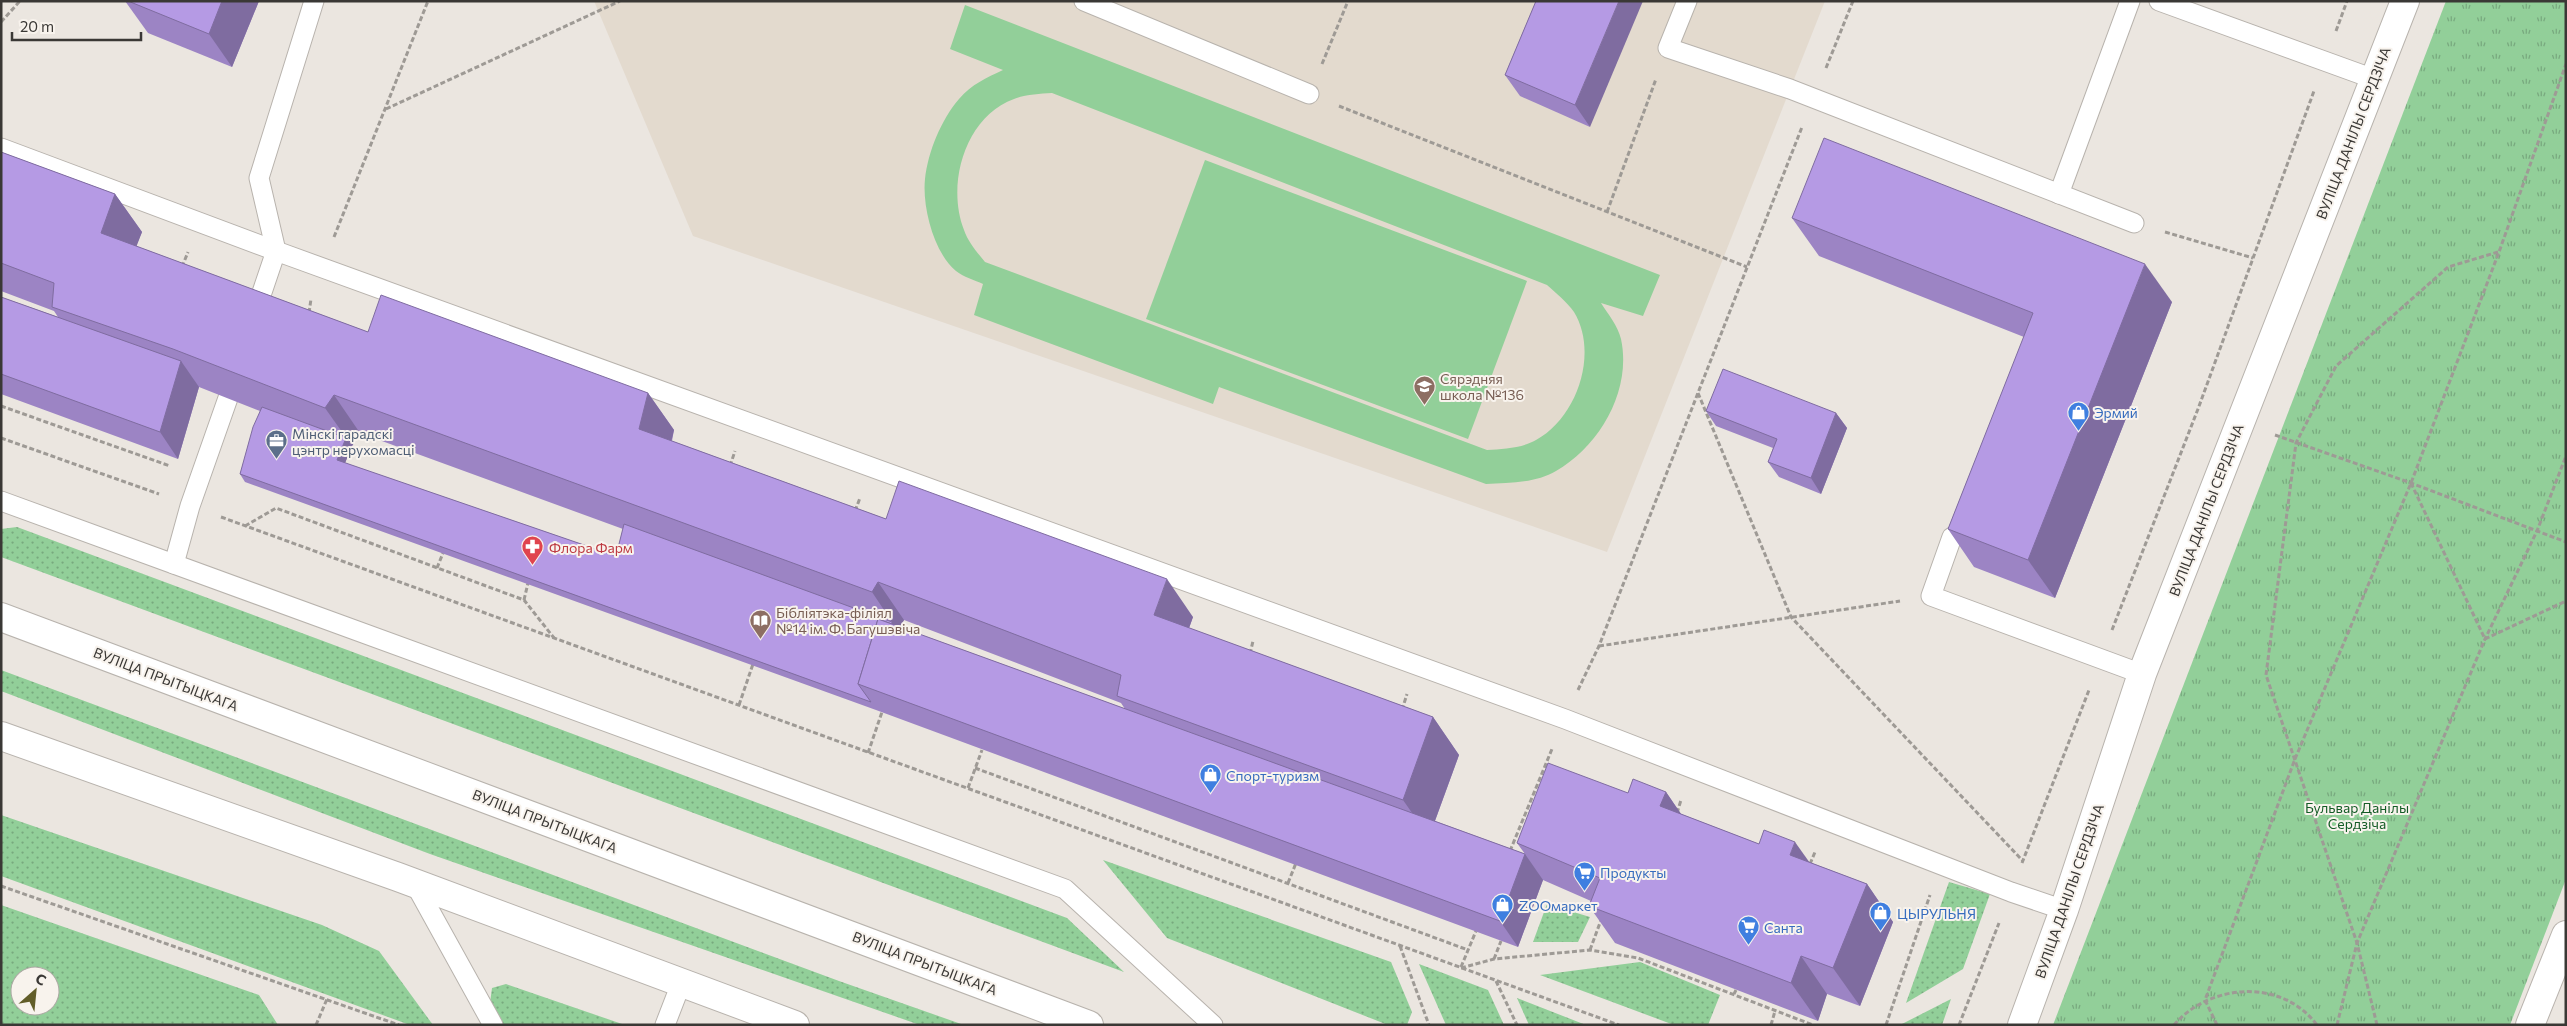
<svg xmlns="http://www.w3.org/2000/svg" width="2567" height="1026" viewBox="0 0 2567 1026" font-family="Commissioner,sans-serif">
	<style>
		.built { fill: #e3dace }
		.grass { fill: url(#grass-dots); fill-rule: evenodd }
		.park { fill: url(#park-tufts) }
		.garden { fill: #92cf99; fill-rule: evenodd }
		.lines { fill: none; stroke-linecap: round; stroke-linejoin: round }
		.service-casing { stroke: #b8b3ad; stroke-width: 21 }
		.tertiary-casing { stroke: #b8b3ad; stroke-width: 30 }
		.primary-casing { stroke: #b8b3ad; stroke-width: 30 }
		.path { stroke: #9e9a95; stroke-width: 3; stroke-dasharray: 5 2.5; stroke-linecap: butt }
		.service { stroke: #fff; stroke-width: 19 }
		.tertiary { stroke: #fff; stroke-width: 28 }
		.primary { stroke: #fff; stroke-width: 28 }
		.wall { fill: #9c84c4; fill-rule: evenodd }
		.shaded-wall { fill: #7f6ca0 }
		.building { fill: #b59ae4; stroke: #7f6ca0 }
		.labels { text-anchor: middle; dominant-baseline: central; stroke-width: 4; stroke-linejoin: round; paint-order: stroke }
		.street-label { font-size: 14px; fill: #3a3835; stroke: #f8f3ed }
		.education-label { font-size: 14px; fill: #785e54; stroke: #f8f3ed; text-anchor: start }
		.shop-label { font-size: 14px; fill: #366cbe; stroke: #f8f3ed; text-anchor: start }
		.service-label { font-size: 14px; fill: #4e5e75; stroke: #f8f3ed; text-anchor: start }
		.health-label { font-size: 14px; fill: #be3a42; stroke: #f8f3ed; text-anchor: start }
		.park-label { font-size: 14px; fill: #145c26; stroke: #f8f3ed }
	</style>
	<defs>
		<pattern id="grass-dots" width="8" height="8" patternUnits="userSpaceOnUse" patternTransform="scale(1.25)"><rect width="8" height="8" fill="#92cf99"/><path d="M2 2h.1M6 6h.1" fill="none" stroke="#78a97e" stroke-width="1.8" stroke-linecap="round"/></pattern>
		<pattern id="park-tufts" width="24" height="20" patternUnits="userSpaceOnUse" patternTransform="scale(1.25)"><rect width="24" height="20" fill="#92cf99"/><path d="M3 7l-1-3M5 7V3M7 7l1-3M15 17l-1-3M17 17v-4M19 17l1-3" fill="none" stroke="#78a97e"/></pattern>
	</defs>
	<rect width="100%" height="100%" fill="#ebe6e0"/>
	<path class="built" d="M594 1H1825L1607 552 693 236Z"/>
	<g class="grass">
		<path d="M17 527 1067 918 1124 972 1 557V529Z"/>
		<path d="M1 670 839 981 964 1025H920L430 854 1 691Z"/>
		<path d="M1 815 322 925 379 951 433 1025H410L1 876Z"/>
		<path d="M1103 860 1391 962 1412 1012 1407 1025H1388L1167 938Z"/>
		<path d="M1949 882 1990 894 1963 969 1906 1003Z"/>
		<path d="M1547 904 1590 917 1578 942H1533Z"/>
		<path d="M1 905 259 995 278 1025H1ZM20 976H50V1006H20Z"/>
		<path d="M1640 962 1720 995 1708 1025H1674L1540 975Z"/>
		<path d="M1419 964 1488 990 1504 1025H1446Z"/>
		<path d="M506 984 625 1025H504L490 1003 492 988Z"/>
		<path d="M1517 998 1586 1025H1529Z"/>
		<path d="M1951 999 1942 1025H1900Z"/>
	</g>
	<path class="park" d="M2446 1H2566V879L2510 1025H2053Z"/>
	<g class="garden">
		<path d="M965 5 1660 275 1643 316 1601 303C1608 314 1618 326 1621 339 1632 390 1600 446 1556 471 1536 483 1509 483 1486 484L1219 387 1213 404 974 315 983 284C975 280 963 277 956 271 934 253 922 207 925 179 928 152 941 120 959 99 972 84 986 78 1003 70L950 49ZM1052 93 1547 285C1556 293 1567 302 1574 312 1599 353 1577 418 1536 440 1522 448 1503 449 1487 450L985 262C977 252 968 242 964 230 946 184 965 117 1014 99 1027 94 1039 94 1052 93Z"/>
		<path d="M1205 160 1527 281 1468 439 1146 319Z"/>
	</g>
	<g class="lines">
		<defs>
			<g id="service">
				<path d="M1084 1 1309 94"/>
				<path d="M1687 1 1668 48 1790 89 2134 223"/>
				<path d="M2159 1 2374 79"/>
				<path d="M1 148 276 251 1565 719 2011 892 2064 910"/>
				<path d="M2059 194 2130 1"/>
				<path d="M254 316 276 251 259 178 314 1"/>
				<path d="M1 501 1065 889 1213 1025"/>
				<path d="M1952 537 1931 596 2142 674"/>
				<path d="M174 564 190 506 228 398"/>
				<path d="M415 884 493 1025"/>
				<path d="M665 1025 682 981"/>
			</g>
			<g id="tertiary">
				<path d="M2022 1025 2064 910 2142 674 2405 1"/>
				<path d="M2530 1025 2566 935"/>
			</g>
			<g id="primary">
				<path d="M1 617 1089 1025"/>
				<path d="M1 736 398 877 795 1025"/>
			</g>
		</defs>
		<use href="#service" class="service-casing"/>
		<use href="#tertiary" class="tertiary-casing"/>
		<use href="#primary" class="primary-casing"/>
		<g class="path">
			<path d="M1 22 20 1"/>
			<path d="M2336 31 2347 1"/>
			<path d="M1322 64 1348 1"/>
			<path d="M1826 68 1853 1"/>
			<path d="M1339 106 1747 267"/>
			<path d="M386 109 620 1"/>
			<path d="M1607 212 1656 79"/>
			<path d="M2165 232 2253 258"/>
			<path d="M334 237 428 1"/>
			<path d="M182 267 188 252"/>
			<path d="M309 313 311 299"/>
			<path d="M1698 393 1791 617 2023 861"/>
			<path d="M1 406 170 466"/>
			<path d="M2275 435 2411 483 2566 542"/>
			<path d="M1 438 159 494"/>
			<path d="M730 466 735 451"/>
			<path d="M2411 483 2485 639 2566 601"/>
			<path d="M855 511 860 498"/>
			<path d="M221 517 1619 1025"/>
			<path d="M245 526 276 508 292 514 524 600 554 638"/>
			<path d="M437 568 443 553"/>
			<path d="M524 600 528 583"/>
			<path d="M2112 630 2198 409 2314 91"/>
			<path d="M1599 646 1900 601"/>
			<path d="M1250 654 1253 641"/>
			<path d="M1578 690 1599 646 1802 127"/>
			<path d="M739 705 753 664"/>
			<path d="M1402 710 1407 694"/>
			<path d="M868 753 882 712"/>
			<path d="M975 768 1468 950"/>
			<path d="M968 788 982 750"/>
			<path d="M1677 813 1681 800"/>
			<path d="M1510 851 1552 749"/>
			<path d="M2022 863 2089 690"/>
			<path d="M1810 864 1815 852"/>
			<path d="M1288 883 1296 863"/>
			<path d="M1 886 399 1025"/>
			<path d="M1400 946 1429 1025"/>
			<path d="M1590 950 1601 920"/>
			<path d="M1494 959 1501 941"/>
			<path d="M1461 967 1476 931"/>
			<path d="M1461 968 1494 959 1590 950 1638 958 1813 1025"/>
			<path d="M1496 981 1517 1025"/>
			<path d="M1734 994 1736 990"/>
			<path d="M316 1025 327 999"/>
			<path d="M1771 1025 1775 1011"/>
			<path d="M1886 1025 1930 895"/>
			<path d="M1959 1025 1999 923"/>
			<path d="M2174 1025C2210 983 2282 978 2317 1025"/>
			<path d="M2217 1025 2205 1000 2295 759 2411 483 2499 252 2566 64"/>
			<path d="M2337 1025 2357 943 2485 639 2537 531 2566 456"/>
			<path d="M2377 1025 2357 943 2266 675 2296 443 2336 366 2448 267 2498 252"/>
		</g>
		<use href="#service" class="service"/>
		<use href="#tertiary" class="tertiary"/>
		<use href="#primary" class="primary"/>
	</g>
	<g class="wall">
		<path d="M125 1H259L232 67 148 33Z"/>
		<path d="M1536 1 1590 127 1520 96 1505 75Z"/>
		<path d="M1 152 115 194 142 232 136 246 368 332 648 393 674 430 672 441 886 519 1193 617 1189 628 1433 717 1459 755 1435 821 1525 854 1517 843 1628 793 1666 792 1681 814 1759 844 1809 862 1867 884 1893 922 1860 1006 1827 994 1818 1021 1615 943 1589 906 1591 901 1543 880 1518 947 876 710 245 482 240 474 260 411 199 387 178 459 1 394V297L58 317 54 311 1 291ZM360 433 623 529 616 556 345 463 352 446ZM904 620 1121 703 1125 709 900 627Z"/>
		<path d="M1792 218 2172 302 2055 598 1974 567 1948 529 2024 337 1819 256Z"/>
		<path d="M1706 411 1836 413 1847 428 1821 494 1779 477 1768 462 1773 448 1716 426Z"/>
	</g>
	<g class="shaded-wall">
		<path d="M222 1H259L232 67 209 34Z"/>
		<path d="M1619 1H1643L1590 127 1575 105Z"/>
		<path d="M115 194 142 232 127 271 101 233Z"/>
		<path d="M2145 264 2172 302 2055 598 2028 560Z"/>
		<path d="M181 361 199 387 178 459 160 432Z"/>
		<path d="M648 393 674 430 665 467 639 429Z"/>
		<path d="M334 395 360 433 352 446 325 408Z"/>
		<path d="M1836 413 1847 428 1821 494 1811 478Z"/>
		<path d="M346 438 352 446 343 468 337 460Z"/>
		<path d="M1167 579 1193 617 1180 653 1154 615Z"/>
		<path d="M878 582 904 620 898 630 882 693 892 622 872 592Z"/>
		<path d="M1433 717 1459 755 1429 837 1403 800Z"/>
		<path d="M1666 792 1692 830 1660 806Z"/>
		<path d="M1795 842 1822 880 1790 855Z"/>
		<path d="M1525 854 1543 880 1518 947 1500 921Z"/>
		<path d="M1867 884 1893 922 1860 1006 1833 968Z"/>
		<path d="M1801 956 1827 994 1818 1021 1791 983Z"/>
	</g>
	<g class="building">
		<path d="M128 1H222L209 34Z"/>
		<path d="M1536 1H1619L1575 105 1505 75Z"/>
		<path d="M1824 138 2145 264 2028 560 1948 529 2033 313 1792 218Z"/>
		<path d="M1 152 115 194 101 233 368 332 381 295 648 393 639 429 886 519 899 481 1167 579 1154 615 1433 717 1403 800 1117 696 1121 675 878 582 872 592 334 395 325 408 173 349 52 307 54 283 1 263Z"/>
		<path d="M1 297 181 361 160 432 1 374Z"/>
		<path d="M1723 369 1836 413 1811 478 1768 462 1777 439 1706 411Z"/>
		<path d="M262 407 346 438 337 460 616 556 624 524 892 622V624L878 619 858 684 871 702 240 474 253 427Z"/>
		<path d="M878 619 1525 854 1500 921 858 684Z"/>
		<path d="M1548 763 1628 793 1633 779 1666 792 1660 806 1759 844 1764 830 1795 842 1790 855 1867 884 1833 968 1801 956 1791 983 1589 906 1600 878 1517 843Z"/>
	</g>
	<defs>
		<symbol id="school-pin" viewBox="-11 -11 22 30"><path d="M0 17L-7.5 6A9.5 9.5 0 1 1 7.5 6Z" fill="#8d6e63" stroke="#f8f3ed"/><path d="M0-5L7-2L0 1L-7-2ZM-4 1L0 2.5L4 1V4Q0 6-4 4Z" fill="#fff"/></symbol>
		<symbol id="shop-pin" viewBox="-11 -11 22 30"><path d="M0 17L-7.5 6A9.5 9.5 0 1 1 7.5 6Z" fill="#3f7fe0" stroke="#f8f3ed"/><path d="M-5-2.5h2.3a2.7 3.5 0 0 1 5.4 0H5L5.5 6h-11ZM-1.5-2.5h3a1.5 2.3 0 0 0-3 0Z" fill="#fff"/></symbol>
		<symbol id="office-pin" viewBox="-11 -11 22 30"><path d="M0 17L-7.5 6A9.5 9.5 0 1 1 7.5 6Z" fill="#5c6f8a" stroke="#f8f3ed"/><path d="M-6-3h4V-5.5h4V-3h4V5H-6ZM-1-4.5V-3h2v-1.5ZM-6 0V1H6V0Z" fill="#fff"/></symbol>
		<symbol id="pharmacy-pin" viewBox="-11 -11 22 30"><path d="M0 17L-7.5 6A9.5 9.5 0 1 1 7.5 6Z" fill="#e0444e" stroke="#f8f3ed"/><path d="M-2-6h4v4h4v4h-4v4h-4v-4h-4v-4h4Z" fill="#fff"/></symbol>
		<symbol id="library-pin" viewBox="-11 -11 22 30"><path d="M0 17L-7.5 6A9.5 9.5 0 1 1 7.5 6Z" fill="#8d6e63" stroke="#f8f3ed"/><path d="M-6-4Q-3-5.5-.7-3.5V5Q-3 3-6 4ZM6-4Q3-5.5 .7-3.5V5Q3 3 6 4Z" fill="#fff"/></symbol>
		<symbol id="supermarket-pin" viewBox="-11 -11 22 30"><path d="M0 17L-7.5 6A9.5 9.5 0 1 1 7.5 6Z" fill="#3f7fe0" stroke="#f8f3ed"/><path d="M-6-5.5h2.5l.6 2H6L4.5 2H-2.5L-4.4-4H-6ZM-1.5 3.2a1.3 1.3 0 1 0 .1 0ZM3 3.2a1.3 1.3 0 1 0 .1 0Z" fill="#fff"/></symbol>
	</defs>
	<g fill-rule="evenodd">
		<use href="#school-pin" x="1412" y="374" width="25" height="34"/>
		<use href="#shop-pin" x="2066" y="400" width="25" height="34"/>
		<use href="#office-pin" x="264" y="428" width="25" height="34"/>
		<use href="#pharmacy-pin" x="520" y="534" width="25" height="34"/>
		<use href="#library-pin" x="748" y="608" width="25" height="34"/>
		<use href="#shop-pin" x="1198" y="762" width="25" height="34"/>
		<use href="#supermarket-pin" x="1572" y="860" width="25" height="34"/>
		<use href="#shop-pin" x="1490" y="892" width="25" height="34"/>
		<use href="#shop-pin" x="1868" y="900" width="25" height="34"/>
		<use href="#supermarket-pin" x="1736" y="914" width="25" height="34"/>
	</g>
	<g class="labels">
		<g class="street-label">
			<text transform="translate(2353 133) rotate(-69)">ВУЛІЦА ДАНІЛЫ СЕРДЗІЧА</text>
			<text transform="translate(2206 510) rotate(-69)">ВУЛІЦА ДАНІЛЫ СЕРДЗІЧА</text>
			<text transform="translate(166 679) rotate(21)">ВУЛІЦА ПРЫТЫЦКАГА</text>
			<text transform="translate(545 821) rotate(21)">ВУЛІЦА ПРЫТЫЦКАГА</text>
			<text transform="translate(2069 891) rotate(-71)">ВУЛІЦА ДАНІЛЫ СЕРДЗІЧА</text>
			<text transform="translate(925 963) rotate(21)">ВУЛІЦА ПРЫТЫЦКАГА</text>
		</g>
		<g class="education-label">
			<text x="1440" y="378">Сярэдняя<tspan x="1440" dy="16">школа №136</tspan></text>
			<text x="776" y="612">Бібліятэка-філіял<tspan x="776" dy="16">№14 ім. Ф. Багушэвіча</tspan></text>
		</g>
		<g class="shop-label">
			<text x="2094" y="412">Эрмий</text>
			<text x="1226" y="775">Спорт-туризм</text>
			<text x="1600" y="872">Продукты</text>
			<text x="1519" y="905">ZOOмаркет</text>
			<text x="1897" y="913">ЦЫРУЛЬНЯ</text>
			<text x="1764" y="927">Санта</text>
		</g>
		<g class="service-label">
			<text x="292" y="433">Мінскі гарадскі<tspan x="292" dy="16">цэнтр нерухомасці</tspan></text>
		</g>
		<g class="health-label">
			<text x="549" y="547">Флора Фарм</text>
		</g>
		<g class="park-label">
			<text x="2357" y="807">Бульвар Данілы<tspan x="2357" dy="16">Сердзіча</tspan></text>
		</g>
	</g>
	<rect width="2567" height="1026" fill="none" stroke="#3a3835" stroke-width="5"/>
	<g transform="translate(35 991) rotate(27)"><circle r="24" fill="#f8f3ed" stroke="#aca8a3"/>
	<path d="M0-4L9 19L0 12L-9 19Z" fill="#625d29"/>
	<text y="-8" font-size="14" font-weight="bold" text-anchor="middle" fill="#3a3835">С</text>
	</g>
	<path d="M12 32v8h129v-8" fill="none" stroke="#3a3835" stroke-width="2.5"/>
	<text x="20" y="32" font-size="15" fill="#3a3835" stroke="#f8f3ed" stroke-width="4" paint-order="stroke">20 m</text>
</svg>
